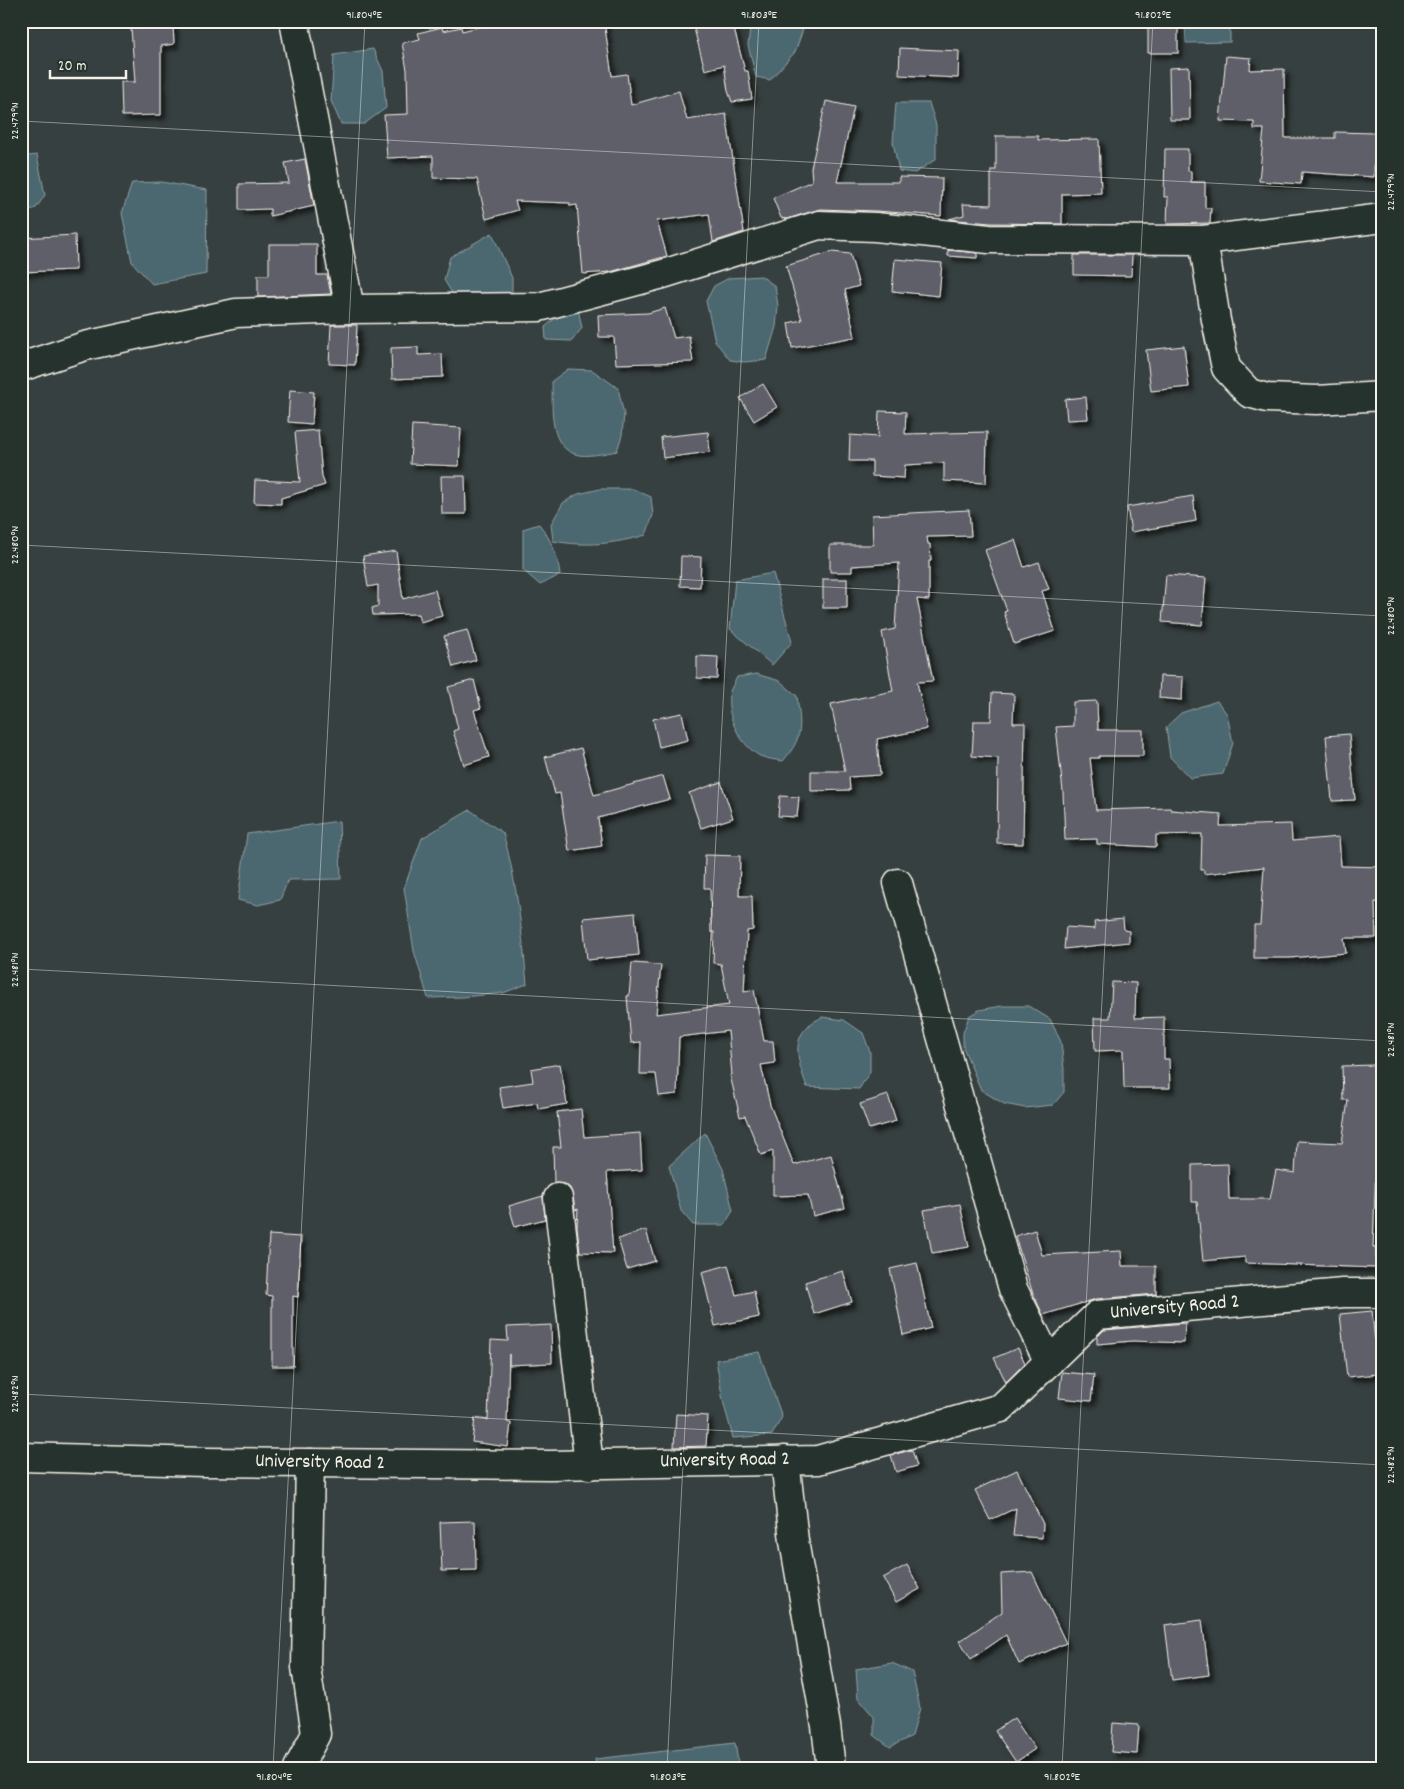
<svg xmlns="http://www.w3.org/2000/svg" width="1404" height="1789" viewBox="0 0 1404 1789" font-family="Dekko,sans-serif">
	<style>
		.water { fill: #4b6871; stroke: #8f9fa1 }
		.building { fill: #5e5e6b; stroke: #f4f1e8; filter: url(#shadow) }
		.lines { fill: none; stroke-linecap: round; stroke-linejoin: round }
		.minor-casing { stroke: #f4f1e8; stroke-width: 31 }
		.minor { stroke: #26332d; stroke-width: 28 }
		.ticks { fill: none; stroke: #f4f1e8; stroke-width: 1; stroke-opacity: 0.45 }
		.labels { text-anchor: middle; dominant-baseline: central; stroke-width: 4; stroke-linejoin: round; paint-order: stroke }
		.street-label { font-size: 20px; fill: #f4f1e8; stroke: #26332d }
		.neatline { fill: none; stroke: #f4f1e8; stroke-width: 2 }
		.ticks-label { font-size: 12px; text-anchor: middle; fill: #f4f1e8 }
	</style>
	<defs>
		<filter id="shadow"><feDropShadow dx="4.5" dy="4.5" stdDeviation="2.5" flood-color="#0009"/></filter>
	</defs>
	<rect width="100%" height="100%" fill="#374040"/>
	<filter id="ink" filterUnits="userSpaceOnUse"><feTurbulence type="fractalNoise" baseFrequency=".02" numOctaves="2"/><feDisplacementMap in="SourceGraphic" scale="10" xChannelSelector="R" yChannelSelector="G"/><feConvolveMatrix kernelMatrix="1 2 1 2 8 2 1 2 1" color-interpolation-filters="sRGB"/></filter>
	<g filter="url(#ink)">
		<g class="water">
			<path d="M751 21H806L795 52 770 80 756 77 748 45Z"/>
			<path d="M1185 21H1230V42L1186 43Z"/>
			<path d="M373 49 383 71 386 108 364 124H341L331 101 334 55Z"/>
			<path d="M896 103H929L936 125V159L915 173 899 171 893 142Z"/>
			<path d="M37 155 45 195 36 208 21 213V157Z"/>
			<path d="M161 182 207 190 206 274 152 284 132 262 122 213 132 183Z"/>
			<path d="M492 233 512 278V295L455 298 444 280 450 257Z"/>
			<path d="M761 276 775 286 778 306 776 327 766 360 744 362 730 360 715 341 706 301 714 286 729 278Z"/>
			<path d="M566 309H578L582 328 572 341 546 340 545 327Z"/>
			<path d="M568 369 592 370 618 388 624 415 622 435 617 451C606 453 585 458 575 454 547 445 553 404 552 381Z"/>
			<path d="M600 489H633L651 497 653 515 646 535C613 544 587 547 553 541L551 524 563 503 578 494Z"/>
			<path d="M539 524C551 539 558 555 560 575L540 585 523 570V529Z"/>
			<path d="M773 573 792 642 772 665 730 629 735 580Z"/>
			<path d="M756 674 780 681 797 696C801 726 804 737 783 761 776 760 767 759 760 756 741 746 726 717 729 695 730 689 735 682 737 677Z"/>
			<path d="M1217 701 1227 714 1233 743 1223 774 1190 778 1170 757 1166 727 1181 713Z"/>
			<path d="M470 810 503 833C517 882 522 932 527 984L503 993 463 997 428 998 414 951 404 888 422 838Z"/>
			<path d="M339 821 341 879 288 880 280 900 258 905 238 900 247 834Z"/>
			<path d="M1002 1006H1028L1050 1019 1061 1042 1064 1069V1092L1053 1105 1025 1108 1004 1104 981 1090 963 1047V1033L969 1016 979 1010Z"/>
			<path d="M822 1017 844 1020 863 1033 870 1052V1072L859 1089 807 1087C800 1067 790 1043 808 1026 811 1022 818 1020 822 1017Z"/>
			<path d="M705 1133 723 1169 733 1211 724 1225H693L681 1211 669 1166Z"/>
			<path d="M759 1352 782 1417 772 1435 733 1438 723 1401 716 1360Z"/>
			<path d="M892 1663 912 1672 920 1708 912 1736 890 1747 874 1735V1717L858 1698 856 1669Z"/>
			<path d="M735 1743 739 1768H596L595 1759Z"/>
		</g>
		<g class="building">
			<path d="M503 21H604L612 76 627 74 631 105 679 91 687 120 726 114 744 232 713 242 709 214 657 221 667 256 610 272 583 274 577 205 570 206V203L515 201 518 210 486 219 477 179 433 178V156L387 158 384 115 408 114 407 70 402 43 420 39 418 33 442 27 443 31 461 27 462 31Z"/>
			<path d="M692 21H732L745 71H748L752 99 732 102 728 91 724 65 705 70Z"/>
			<path d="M173 24 174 44 161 46V115L122 116 121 82H135L131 28Z"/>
			<rect x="1148" y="26" width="30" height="27"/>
			<path d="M900 48 959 51 958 78 899 75Z"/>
			<path d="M1226 56 1251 58 1250 70 1284 69 1285 138H1335V132L1375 133 1374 177 1302 172 1301 184 1259 181 1264 129H1254V122L1220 121Z"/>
			<path d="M1189 67 1190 120H1170L1169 68Z"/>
			<path d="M826 101 854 107 837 182H899V177L942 178 941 216 876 211 820 209 787 219 781 218 773 198 812 181 811 168Z"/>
			<path d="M996 136H1038V140L1099 139 1101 193 1062 194V224L990 223 949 219 964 215 963 204 991 205V170H996Z"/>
			<path d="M1165 149H1188V171H1191V182H1205V208H1211L1210 223 1167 224 1168 197H1164Z"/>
			<path d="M305 159 314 206 270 216V209L239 210V184L289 183 285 163Z"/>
			<path d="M75 235 76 270 21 272V238Z"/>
			<path d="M269 244H317V275H327L331 294 258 297V275H269Z"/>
			<path d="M948 250 977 253V258L948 256Z"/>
			<path d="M832 252 850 254 859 286 845 290 855 337 792 348 788 323 802 320 786 266Z"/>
			<path d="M1074 255H1132L1131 276 1074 275Z"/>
			<path d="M895 259 942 263 939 296 892 291Z"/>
			<path d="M665 308 674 338 689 336 693 362 616 364 614 337H599L598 315 648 313Z"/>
			<path d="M331 325H357L355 365 329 364Z"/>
			<path d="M1184 346 1189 387 1151 391 1146 350Z"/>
			<path d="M418 347V355L442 354 443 377 392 379 391 348Z"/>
			<path d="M763 384 777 407 754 421 740 398Z"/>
			<path d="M290 390 314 392 312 424 288 422Z"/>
			<path d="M1086 397 1088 419 1067 420 1065 399Z"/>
			<path d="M879 411 906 412 905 434 987 432 986 483 944 481V463L905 465 904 478 872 476V461H849L850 435 878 437Z"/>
			<path d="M412 425 461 428 459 466 410 464Z"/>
			<path d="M318 430 322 477 325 485 281 498V504L254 503 255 480 300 482 295 432Z"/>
			<path d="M708 432 710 452 663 458 661 437Z"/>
			<path d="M441 476H465L466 514H442Z"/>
			<path d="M1193 496 1196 521 1131 532 1127 507Z"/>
			<path d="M969 510 971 536 927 537 928 544H930L931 561H929V600L917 599 933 681 917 682 927 729 877 739 880 775 849 777 850 790 811 791V771H845L831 704 893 691 882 632 895 629 899 563 852 566V572H830V545H873L872 515Z"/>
			<path d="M1015 540 1024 567 1039 562 1049 589 1042 591 1055 631 1014 644 1004 612 1007 611 985 550Z"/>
			<path d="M396 551 403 599 435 590 442 616 420 622 418 614 373 615 372 608 378 606V585L368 587 363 556Z"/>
			<path d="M681 556 701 557 700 587 680 586Z"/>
			<path d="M1166 575 1206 578 1202 625 1162 622Z"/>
			<rect x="823" y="579" width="24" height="29"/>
			<path d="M467 630 476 660 453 667 444 636Z"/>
			<path d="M697 656 718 657 717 679 697 678Z"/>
			<path d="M1160 676 1183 677 1182 700 1159 698Z"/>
			<path d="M474 680 481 708 474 710 489 757 464 765 453 731 458 729 448 687Z"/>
			<path d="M992 693 1014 694 1013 723H1025L1023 844 997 843 998 758 972 756 974 721H991Z"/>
			<path d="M1097 701 1098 730H1143V756H1099V758H1090L1096 810 1170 808 1171 810 1221 814 1220 826 1291 824 1292 841 1339 837 1341 866 1383 867V903L1375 902 1376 938H1344L1346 953 1290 958H1254V925H1260L1264 867 1204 874V870H1201L1202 834 1156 835V847L1097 844V839L1065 840 1063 792 1056 727 1073 726V702Z"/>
			<path d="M682 713 688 740 659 747 653 719Z"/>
			<path d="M1349 734 1355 800 1332 801 1326 736Z"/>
			<path d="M581 748 594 795 663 776 670 799 598 818 602 846 569 851 560 793 555 794 545 757Z"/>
			<path d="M721 782 733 818 701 828 689 793Z"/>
			<path d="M780 796 799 797 797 817 778 816Z"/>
			<path d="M705 855 740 856 739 896H752L753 930 747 931 744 992 754 990 764 1041H773L775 1063 761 1065 770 1105 794 1165 831 1155 845 1208 813 1216 808 1195 773 1196V1151L761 1155 745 1116 740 1117 730 1075H732L728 1031 679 1037 677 1094 659 1096 656 1074H640L641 1042 631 1043 627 996H629L632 963 661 965 656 1014 729 1005 721 964 713 963 714 932H711L710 888H704Z"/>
			<path d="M635 913 639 955 587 960 583 918Z"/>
			<path d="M1123 919 1124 930 1129 931V942L1064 949 1066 927 1095 929 1094 922Z"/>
			<path d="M1112 982 1136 983 1135 1018 1164 1017V1059H1169L1170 1088H1124L1123 1050 1095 1051 1094 1018H1110Z"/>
			<path d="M560 1064 567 1104 538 1109 537 1103 503 1108 499 1087 533 1082 531 1069Z"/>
			<path d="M1374 1065 1376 1112H1383V1163H1376L1373 1248H1376V1268L1245 1263V1257L1203 1261 1197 1202H1192V1165L1228 1164 1229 1199H1270L1276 1170 1295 1173 1297 1141 1342 1143 1348 1100H1343L1342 1066Z"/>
			<path d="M888 1095 896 1121 869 1129 860 1104Z"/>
			<path d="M581 1109 584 1137 640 1133 642 1170 607 1172 613 1253 580 1252 577 1227 578 1209 575 1210 573 1196 570 1188 565 1184 554 1183 553 1147H561L557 1112Z"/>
			<path d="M543 1196 545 1219 515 1227 509 1206Z"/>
			<path d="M960 1204 969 1247 932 1253 924 1210Z"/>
			<path d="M646 1230 655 1261 627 1269 618 1239Z"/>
			<path d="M1035 1230 1042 1255 1121 1251 1122 1266H1156V1294L1096 1299 1043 1315 1032 1291 1015 1236Z"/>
			<path d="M269 1235 301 1237 298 1297 293 1296V1366H272V1296L266 1295Z"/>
			<path d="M917 1263 931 1328 903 1335 890 1269Z"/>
			<path d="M728 1265 736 1295 754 1291 759 1317 715 1326 702 1272Z"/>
			<path d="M843 1271 852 1302 814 1314 805 1282Z"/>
			<path d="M1372 1311 1378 1374 1347 1377 1340 1314Z"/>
			<path d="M1185 1323 1184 1343 1133 1341 1097 1344V1337L1104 1330Z"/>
			<path d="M551 1325 552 1363 509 1365V1354L507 1422 511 1423 508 1447 472 1442 475 1418 488 1420 491 1340 508 1341 507 1327Z"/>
			<path d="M1018 1348 1025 1363 1006 1382 994 1358Z"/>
			<path d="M1062 1372 1094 1375 1091 1401 1059 1398Z"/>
			<path d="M676 1414 708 1416 706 1446 674 1447Z"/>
			<path d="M912 1450 917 1466 896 1472 891 1455Z"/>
			<path d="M1017 1470 1043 1524 1042 1538 1013 1536 1016 1508 990 1520 975 1490Z"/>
			<path d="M475 1521 476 1570 442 1571 440 1522Z"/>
			<path d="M907 1565 920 1589 896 1602 883 1578Z"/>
			<path d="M1032 1572 1066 1643 1019 1664 1006 1635 971 1659 960 1641 1002 1612 1001 1574Z"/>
			<path d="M1202 1620 1209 1675 1172 1680 1165 1625Z"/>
			<path d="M1014 1718 1035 1749 1016 1762 995 1731Z"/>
			<path d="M1113 1723 1139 1725 1137 1754 1111 1752Z"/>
		</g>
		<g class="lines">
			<defs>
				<g id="minor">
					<path d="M294 21 350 309"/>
					<path d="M1203 240 1383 218"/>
					<path d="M21 367 85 346 236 313 350 309 539 307 663 274 819 225 875 227 989 239 1203 240 1216 320 1226 368 1249 393 1267 398 1317 400 1383 396"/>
					<path d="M898 883 1013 1289 1049 1362"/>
					<path d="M558 1198 589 1465"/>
					<path d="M21 1457 204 1462 550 1465 818 1460 1001 1408 1097 1315 1343 1293H1383"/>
					<path d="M785 1460 794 1541 826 1726 831 1768"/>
					<path d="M298 1768 316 1734 306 1667 310 1463"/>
				</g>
			</defs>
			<use href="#minor" class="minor-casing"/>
			<use href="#minor" class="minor"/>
		</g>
	</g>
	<path class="ticks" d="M21 121 1383 192M21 545 1383 616M21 969 1383 1041M21 1394 1383 1465M273 1768 365 21M667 1768 759 21M1062 1768 1153 21"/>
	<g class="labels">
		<g class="street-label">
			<text transform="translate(1175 1308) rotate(-5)">University Road 2</text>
			<text transform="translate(725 1461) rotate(-1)">University Road 2</text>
			<text transform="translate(320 1463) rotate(1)">University Road 2</text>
		</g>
	</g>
	<rect width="1404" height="1789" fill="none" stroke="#26332d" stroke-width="55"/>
	<path d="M50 70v8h76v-8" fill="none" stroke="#f4f1e8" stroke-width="2.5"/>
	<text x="58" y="70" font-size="15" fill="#f4f1e8" stroke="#26332d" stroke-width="4" paint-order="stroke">20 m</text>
	<rect x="28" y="28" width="1348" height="1734" class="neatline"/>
	<g class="ticks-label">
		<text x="364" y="18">91.804°E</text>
		<text x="759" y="18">91.803°E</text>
		<text x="1153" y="18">91.802°E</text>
		<text transform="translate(14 121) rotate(-90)" y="4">22.479°N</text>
		<text transform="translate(1390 192) rotate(-90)" y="4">22.479°N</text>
		<text transform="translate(14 545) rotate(-90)" y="4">22.480°N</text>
		<text transform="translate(1390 616) rotate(-90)" y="4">22.480°N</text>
		<text transform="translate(14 970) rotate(-90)" y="4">22.481°N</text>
		<text transform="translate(1390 1040) rotate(-90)" y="4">22.481°N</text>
		<text transform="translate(14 1394) rotate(-90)" y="4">22.482°N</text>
		<text transform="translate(1390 1465) rotate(-90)" y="4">22.482°N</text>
		<text x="274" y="1780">91.804°E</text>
		<text x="668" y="1780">91.803°E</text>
		<text x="1062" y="1780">91.802°E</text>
	</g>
</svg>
